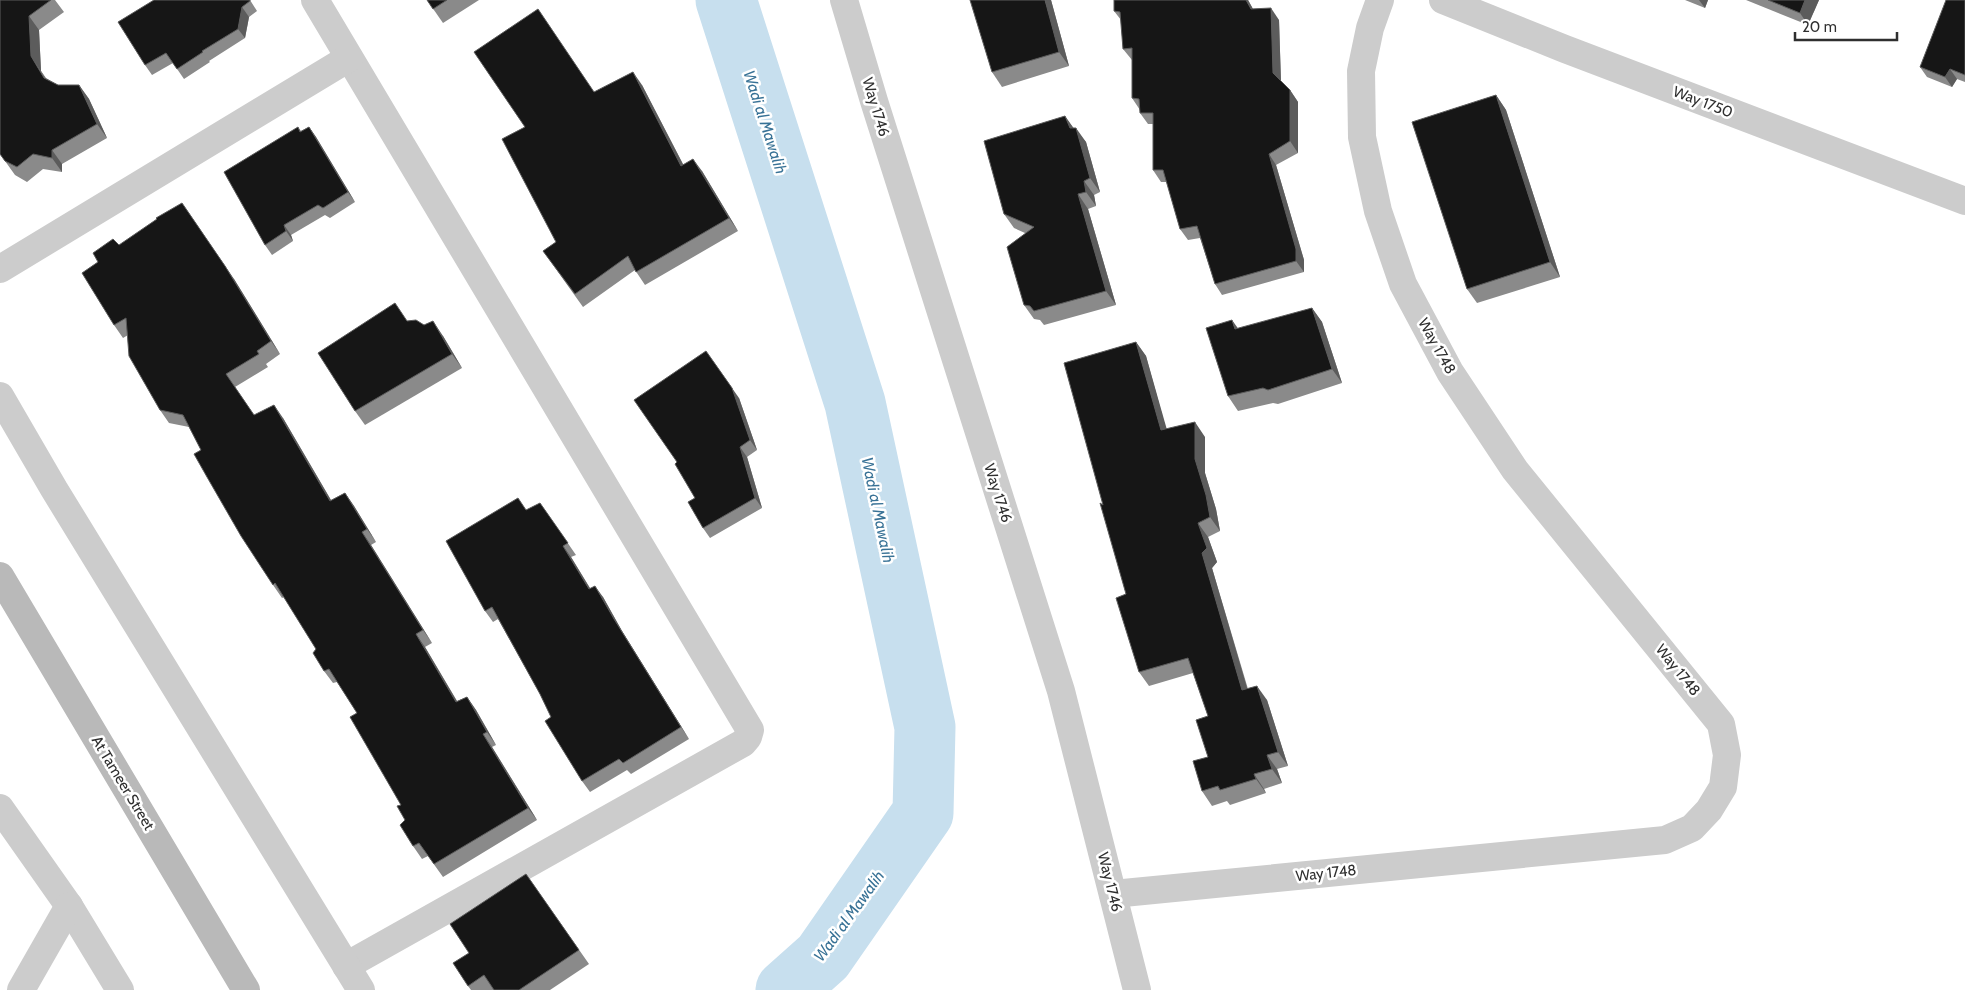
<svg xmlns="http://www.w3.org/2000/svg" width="1965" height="990" viewBox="0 0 1965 990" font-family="Cabin,sans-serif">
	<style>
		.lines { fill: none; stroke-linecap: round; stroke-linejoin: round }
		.river { stroke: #c7dfee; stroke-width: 61 }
		.minor { stroke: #ccc; stroke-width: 28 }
		.secondary { stroke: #b9b9b9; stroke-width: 28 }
		.wall { fill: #8a8a8a }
		.shaded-wall { fill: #5c5c5c }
		.building { fill: #161616; stroke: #5c5c5c }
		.labels { text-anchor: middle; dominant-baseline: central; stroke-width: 5; stroke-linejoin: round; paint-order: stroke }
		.street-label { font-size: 15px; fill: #2f2f2f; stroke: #fff }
		.water-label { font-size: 16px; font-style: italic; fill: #387296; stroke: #fff }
	</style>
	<rect width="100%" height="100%" fill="#fff"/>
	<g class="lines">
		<path class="river" d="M726 0 855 403 925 727 923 813 823 957 786 990"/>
		<g class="minor">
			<path d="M315 0 750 730 748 737 743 743 346 966"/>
			<path d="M844 0 874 101 1061 691 1137 990"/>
			<path d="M1443 0 1565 49 1965 201"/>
			<path d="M0 269 349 58"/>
			<path d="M0 396 54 489 361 990"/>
			<path d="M0 808 69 906 120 990"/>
			<path d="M1113 894 1665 840 1692 828 1709 810 1723 787 1727 755 1721 724 1515 470 1450 372 1403 284 1378 211 1362 137 1361 71 1370 28 1380 0"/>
			<path d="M21 990 69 906"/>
		</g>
		<path class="secondary" d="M0 576 246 990"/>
	</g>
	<g class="wall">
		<path d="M0 0H55L64 12 39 30 41 71 46 78 58 85H79L89 99 107 138 62 164V172L43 169 27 182 15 175 0 154Z"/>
		<path d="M154 0H250L257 11 249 17 245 38 209 61 210 62 184 79 173 63 152 75 145 65Z"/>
		<path d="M427 0H479L443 23Z"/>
		<path d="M1051 0 1069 66 1002 87 992 72Z"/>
		<path d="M1114 0H1248L1253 9 1279 20 1281 81 1290 90 1298 102V153L1276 165 1304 260V272L1222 295 1215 284 1200 238 1188 240 1180 229 1167 182H1161L1153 170V124H1148L1140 113V110L1132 98V60L1123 49 1121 20 1114 11Z"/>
		<path d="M1685 0H1708L1705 8Z"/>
		<path d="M1746 0H1819L1808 25Z"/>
		<path d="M1965 0V82L1957 79 1952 87 1927 77 1920 67Z"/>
		<path d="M642 85 683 164 702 171 738 231 645 285 635 270 583 307 543 251 556 242 595 92Z"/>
		<path d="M1496 95 1506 110 1560 277 1477 303 1467 289Z"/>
		<path d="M1065 116 1073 128 1086 142 1100 192 1094 195 1096 206 1088 209 1116 305 1044 325 1040 320 1034 319 1024 305 1025 233 1014 228 1004 214Z"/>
		<path d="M298 127 301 131 309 127 316 137 355 202 330 218 325 215 291 235 293 241 272 255 265 245Z"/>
		<path d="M119 245 234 279 280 354 266 364 268 367 235 387 254 415 283 418 331 500 345 493 354 506 376 542 371 545 432 643 425 647 457 701 467 697 476 710 496 745 492 747 537 820 443 877 428 856 422 859 413 846 401 805 357 713 337 682 333 683 324 671 316 649 284 597 282 598 273 585 189 427 169 423 160 410 128 335 123 338 114 325 98 262Z"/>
		<path d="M1312 308 1322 322 1342 383 1278 404 1273 403 1238 411 1228 396 1238 329Z"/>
		<path d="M407 321 424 325 443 336 462 368 365 425 355 411Z"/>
		<path d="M1136 342 1146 356 1166 429 1205 437V473L1216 509 1220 531 1208 537 1217 562 1212 568 1248 689 1267 700 1288 766 1277 769 1282 783 1264 789 1266 793 1230 805 1227 801 1212 806 1202 791 1208 757V716L1193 673 1149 686 1139 672 1126 594 1103 505Z"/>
		<path d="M739 398 757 450 747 457 762 508 710 538 703 528 695 498 677 462Z"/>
		<path d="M540 503 576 555 571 557 590 588 603 597 622 631 689 739 631 774 627 770 590 792 582 781 540 694 498 619 493 622 485 611 527 510Z"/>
		<path d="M526 874 589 964 550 990H494V989L493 990H471L468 986 469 953Z"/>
	</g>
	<g class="shaded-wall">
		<path d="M1045 0H1051L1069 66 1059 52Z"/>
		<path d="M1246 0H1248L1259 20 1251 9Z"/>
		<path d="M1699 0H1708L1705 8Z"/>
		<path d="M1805 0H1819L1808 25 1800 13Z"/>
		<path d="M242 7 249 17 245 38 238 29Z"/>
		<path d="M1271 8 1279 20 1281 84 1273 73Z"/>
		<path d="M29 16 39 30 41 71 54 92 31 56Z"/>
		<path d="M1950 69 1957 79 1952 87 1945 77Z"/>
		<path d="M633 72 642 85 690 178 681 166Z"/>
		<path d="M79 85 89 99 107 138 97 124Z"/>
		<path d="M1290 90 1298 102V153L1290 141Z"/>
		<path d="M1496 95 1506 110 1560 277 1550 262Z"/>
		<path d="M1065 116 1075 130 1076 128 1086 142 1100 192 1090 178 1070 128Z"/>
		<path d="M309 127 316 137 355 202 348 192Z"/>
		<path d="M52 150 62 164V172L52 158Z"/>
		<path d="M1269 154 1276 165 1304 260V272L1296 261Z"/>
		<path d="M693 159 702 171 738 231 729 218Z"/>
		<path d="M1084 181 1094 195 1096 206 1086 192Z"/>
		<path d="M1078 194 1088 209 1116 305 1106 291Z"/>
		<path d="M182 203 234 279 280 354 271 341Z"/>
		<path d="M284 225 291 235 293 241 286 231Z"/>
		<path d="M1312 308 1322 322 1342 383 1332 369Z"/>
		<path d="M1232 320 1242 334 1235 329Z"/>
		<path d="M433 321 443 336 462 368 452 354Z"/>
		<path d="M1136 342 1146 356 1171 444 1161 430Z"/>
		<path d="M713 361 739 398 757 450 750 440Z"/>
		<path d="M274 405 283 418 339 514 330 501Z"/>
		<path d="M1195 422 1205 437V473L1216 509 1220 531 1210 517 1195 459Z"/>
		<path d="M740 447 747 457 762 508 755 498Z"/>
		<path d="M345 493 354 506 376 542 367 529Z"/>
		<path d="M1198 523 1208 537 1217 562 1212 568 1252 705 1242 690 1202 553Z"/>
		<path d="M362 532 371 545 432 643 423 630Z"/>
		<path d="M563 546 571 557 597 600 589 589Z"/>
		<path d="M595 586 603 597 622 631 689 739 681 727 614 619Z"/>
		<path d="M416 634 425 647 465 715 456 702Z"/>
		<path d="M1257 686 1267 700 1288 766 1278 752Z"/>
		<path d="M467 697 476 710 496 745 487 732Z"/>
		<path d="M483 734 492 747 537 820 528 808Z"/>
		<path d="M1267 755 1277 769 1282 783 1272 769Z"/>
		<path d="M1254 774 1264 789 1266 793 1256 779Z"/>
	</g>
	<g class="building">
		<path d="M0 0H51L29 16 31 56 44 78 58 85H79L97 124 52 150V158L33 154 17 167 5 161 0 154Z"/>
		<path d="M154 0H250V1L242 7 238 29 202 51 203 52 177 69 166 53 145 65 118 22Z"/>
		<path d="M427 0H447L433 9Z"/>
		<path d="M970 0H1045L1059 52 992 72Z"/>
		<path d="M1114 0H1246L1251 9 1271 8 1273 73 1290 90V141L1269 154 1296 249V261L1215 284 1197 226 1180 229 1163 170H1153V113H1140L1139 99 1132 98V48L1123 49 1120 12 1114 11Z"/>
		<path d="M1768 0H1805L1800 13Z"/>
		<path d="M1946 0H1965V75L1950 69 1945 77 1920 67Z"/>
		<path d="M538 9 594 92 633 72 681 166 693 159 729 218 636 272 628 256 575 294 543 251 556 242 502 139 525 127 474 52Z"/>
		<path d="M1496 95 1550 262 1467 289 1412 122Z"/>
		<path d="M1065 116 1070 128H1076L1090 178 1084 181 1086 192 1078 194 1106 291 1034 311 1030 306 1024 305 1007 247 1034 227 1004 214 984 141Z"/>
		<path d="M298 127 300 132 309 127 348 192 323 208 318 205 284 225 286 231 265 245 224 172Z"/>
		<path d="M182 203 225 266 271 341 257 351 259 354 226 374 254 415 274 405 330 501 345 493 367 529 362 532 423 630 416 634 456 702 467 697 487 732 483 734 528 808 434 864 419 843 413 846 400 825 405 820 397 806 401 805 350 717 357 713 329 669 324 671 313 653 316 649 275 583 273 585 241 536 207 477 194 454 201 450 183 415 160 410 129 356 126 318 114 325 82 273 98 262 93 253 113 239 119 245 157 219 156 218Z"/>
		<path d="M395 303 407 321 416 320 424 325 433 321 452 354 355 411 318 353Z"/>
		<path d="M1312 308 1332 369 1268 390 1263 388 1228 396 1206 328 1232 320 1235 329Z"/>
		<path d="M1136 342 1161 430 1195 422V459L1206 495 1210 517 1198 523 1207 548 1202 553 1242 690 1257 686 1278 752 1267 755 1272 769 1254 774 1256 779 1220 790 1218 786 1202 791 1193 761 1208 757 1196 720 1208 716 1188 658 1139 672 1116 598 1126 594 1100 503 1103 505 1064 363Z"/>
		<path d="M706 351 732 388 750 440 740 447 755 498 703 528 688 502 695 498 675 464 677 462 634 400Z"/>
		<path d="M518 498 526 510 540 503 568 543 563 546 589 589 595 586 614 619 681 727 623 763 619 759 582 781 545 721 551 717 540 694 492 607 485 611 446 541Z"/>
		<path d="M526 874 579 950 519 990H494L484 975 468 986 453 963 469 953 450 924Z"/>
	</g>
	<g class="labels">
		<g class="street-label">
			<text transform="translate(1703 102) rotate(21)">Way 1750</text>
			<text transform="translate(876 107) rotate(73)">Way 1746</text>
			<text transform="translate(1437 346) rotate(61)">Way 1748</text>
			<text transform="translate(998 493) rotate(72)">Way 1746</text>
			<text transform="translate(1678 670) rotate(51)">Way 1748</text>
			<text transform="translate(123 783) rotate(59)">At Tameer Street</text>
			<text transform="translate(1326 873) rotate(-6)">Way 1748</text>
			<text transform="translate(1110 882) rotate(76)">Way 1746</text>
		</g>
		<g class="water-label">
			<text transform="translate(765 122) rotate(72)">Wadi al Mawalih</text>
			<text transform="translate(878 510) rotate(78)">Wadi al Mawalih</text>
			<text transform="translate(849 916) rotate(-54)">Wadi al Mawalih</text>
		</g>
	</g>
	<path d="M1795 32v8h102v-8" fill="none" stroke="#2f2f2f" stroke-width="2.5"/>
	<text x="1802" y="32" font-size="15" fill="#2f2f2f" stroke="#ffffff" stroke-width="4" paint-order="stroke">20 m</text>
</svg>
